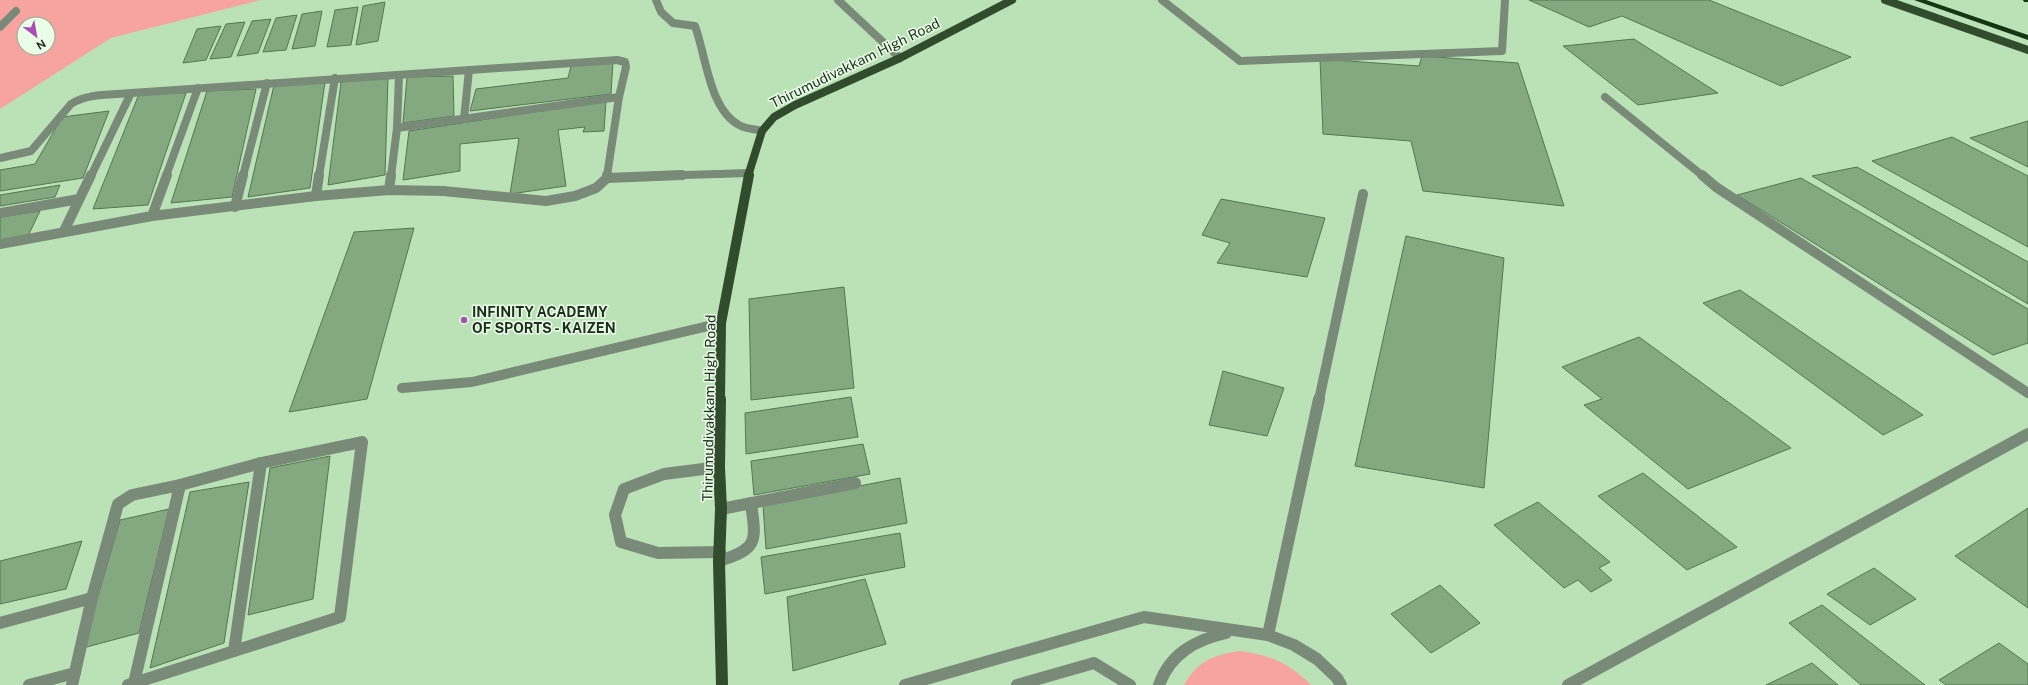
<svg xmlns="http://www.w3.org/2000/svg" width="2028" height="685" viewBox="0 0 2028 685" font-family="'Public Sans',sans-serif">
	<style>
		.green { fill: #f7a4a0; fill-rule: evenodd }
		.building { fill: #84a980; stroke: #537750 }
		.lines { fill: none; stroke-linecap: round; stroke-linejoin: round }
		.minor-far2 { stroke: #7a8a78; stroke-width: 8 }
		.minor-far1 { stroke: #7a8a78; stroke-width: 10 }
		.minor { stroke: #7a8a78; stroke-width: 12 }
		.major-far2 { stroke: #304c2d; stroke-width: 8 }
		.major-far1 { stroke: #304c2d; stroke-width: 10 }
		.major { stroke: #304c2d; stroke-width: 12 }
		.highway { fill: #143613; fill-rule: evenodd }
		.poi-dot { fill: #ab4db7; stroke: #e9fde7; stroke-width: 1.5 }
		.labels { text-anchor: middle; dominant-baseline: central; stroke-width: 3; stroke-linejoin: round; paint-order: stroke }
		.street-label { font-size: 14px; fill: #1e2d1d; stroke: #e9fde7 }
		.poi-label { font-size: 14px; font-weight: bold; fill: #1e2d1d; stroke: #e9fde7; text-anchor: start }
	</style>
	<rect width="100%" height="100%" fill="#bbe2b7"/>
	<g class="green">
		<path d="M0 0H261L111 38 0 109ZM24 24H48V48H24Z"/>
		<path d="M1239 651C1270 655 1289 663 1311 685H1184C1197 661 1214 655 1239 651Z"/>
	</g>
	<g class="building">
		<path d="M1529 0H1709L1851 57 1781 86 1622 16 1589 27Z"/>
		<path d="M385 2 378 41 356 45 363 6Z"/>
		<path d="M358 7 351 45 327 47 335 10Z"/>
		<path d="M322 11 315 46 292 49 302 14Z"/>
		<path d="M297 15 286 50 263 52 276 18Z"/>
		<path d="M271 19 258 53 237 56 252 21Z"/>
		<path d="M245 22 231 57 210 59 226 24Z"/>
		<path d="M221 26 206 60 183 63 197 29Z"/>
		<path d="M1634 39 1718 93 1638 105 1563 46Z"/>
		<path d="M1422 56 1518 63 1564 206 1423 191 1411 141 1323 134 1320 59 1419 66Z"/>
		<path d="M613 62 611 94 470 111 476 89 568 78 571 66Z"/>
		<path d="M453 76 454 116 403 123 407 77Z"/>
		<path d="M388 78 385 175 328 185 341 82Z"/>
		<path d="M325 82 310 188 248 197 274 85Z"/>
		<path d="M256 89 232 197 171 203 207 91Z"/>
		<path d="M186 93 148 205 93 209 139 94Z"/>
		<path d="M606 101 604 131 583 132 585 127 558 130 566 186 510 194 519 138 460 144V171L403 180 409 131Z"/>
		<path d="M109 111 83 178 0 191V170L35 164 62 117Z"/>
		<path d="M2028 121V167L1970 138Z"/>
		<path d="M1952 137 2028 176V247L1872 161Z"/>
		<path d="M1857 167 2028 262V304L1812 176Z"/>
		<path d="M1801 178 2028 309V343L1993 355 1737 195Z"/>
		<path d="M60 185 55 197 0 206V195Z"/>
		<path d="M1221 199 1325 218 1307 277 1217 263 1230 243 1202 235Z"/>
		<path d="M40 211 28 236 0 240V217Z"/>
		<path d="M414 228 367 399 289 412 354 232Z"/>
		<path d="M1406 236 1504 258 1484 488 1355 466Z"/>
		<path d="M844 287 854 388 751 400 749 299Z"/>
		<path d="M1740 290 1923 415 1883 435 1703 303Z"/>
		<path d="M1639 337 1791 448 1688 489 1584 405 1602 399 1562 367Z"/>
		<path d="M1223 371 1284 388 1267 436 1209 425Z"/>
		<path d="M851 397 858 437 746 454 745 413Z"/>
		<path d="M863 444 870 474 754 495 751 461Z"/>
		<path d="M330 456 313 599 248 615 270 468Z"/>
		<path d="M1643 473 1737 547 1687 570 1598 496Z"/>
		<path d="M900 478 907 523 766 549 763 505Z"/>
		<path d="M249 482 224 643 150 668 190 492Z"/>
		<path d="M1538 502 1610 562 1599 568 1612 580 1591 592 1578 580 1564 588 1494 525Z"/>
		<path d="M2028 508V608L1955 556Z"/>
		<path d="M169 509 139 633 83 648 120 520Z"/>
		<path d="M900 533 905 567 765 594 761 557Z"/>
		<path d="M82 541 66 589 0 604V561Z"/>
		<path d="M1874 568 1916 599 1870 625 1827 594Z"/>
		<path d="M865 579 886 644 793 671 787 597Z"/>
		<path d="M1440 585 1480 623 1431 653 1391 614Z"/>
		<path d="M1822 605 1925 685H1861L1789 623Z"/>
		<path d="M1999 643 2028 664V685H1946L1939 680Z"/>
		<path d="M1812 663 1838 685H1766Z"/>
	</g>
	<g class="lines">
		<g class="minor-far2">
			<path d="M656 0 661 12 673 23 695 26C706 55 709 111 741 126 747 129 755 129 762 131"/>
			<path d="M838 0 900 58"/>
			<path d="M1162 0 1240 61 1502 51 1505 0"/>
			<path d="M0 27 16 11"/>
			<path d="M1605 97 1703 176"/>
			<path d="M464 119 469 70"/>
			<path d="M397 128 619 97"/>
			<path d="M0 158 31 151 71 104C88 93 111 95 131 93"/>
			<path d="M91 176 131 93 617 60 625 62 626 67 619 97 607 176"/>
			<path d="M166 176 198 88"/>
			<path d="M243 176 267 83"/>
			<path d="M319 176 335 78"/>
			<path d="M391 176 397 128 399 75"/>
			<path d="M653 176 749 173"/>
		</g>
		<g class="minor-far1">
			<path d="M1702 175 1716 187 2028 393"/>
			<path d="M607 178 682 175"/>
			<path d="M389 190 391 175"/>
			<path d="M316 196 319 175"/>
			<path d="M235 207 243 175"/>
			<path d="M0 213 79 199"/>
			<path d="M152 216 167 175"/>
			<path d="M64 231 91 175"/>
			<path d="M0 244 152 216 316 196 389 190 443 191 546 201 575 196 596 188 607 178V175"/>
			<path d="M402 388 472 382 721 323"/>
			<path d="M1319 400 1363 194"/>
		</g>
		<g class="minor">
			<path d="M719 467 664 474 624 489 615 515 621 542 658 553 720 552"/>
			<path d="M721 509 855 483"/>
			<path d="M719 561C759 549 756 541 751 503"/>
			<path d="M0 623 92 598"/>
			<path d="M1268 635 1319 399"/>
			<path d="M234 651 261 463"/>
			<path d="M134 683 180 485"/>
			<path d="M29 685 75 673"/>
			<path d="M72 685 92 598 118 504 132 495 180 485 261 463 362 442 340 617 128 685"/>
			<path d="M905 685 1144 617 1268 635 1294 645 1317 659 1337 678 1341 685"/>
			<path d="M1017 685 1094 663 1130 685"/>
			<path d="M1159 685C1170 654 1195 640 1226 633"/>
			<path d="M1568 685 2028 434"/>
		</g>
		<g class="major-far2">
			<path d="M1885 0 2028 50"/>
			<path d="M748 176 762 131 774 117 795 105 900 58 1012 0"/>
		</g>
		<path class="major-far1" d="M720 400 721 323 749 175"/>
		<path class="major" d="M720 399 719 467 721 509 719 561 722 685"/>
		<g class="highway">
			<path d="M1914 0H1926L2028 35V40Z"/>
			<path d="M2023 0H2028V2H2024Z"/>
		</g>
	</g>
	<circle class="poi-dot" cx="464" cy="320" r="4"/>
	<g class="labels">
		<g class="street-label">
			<text transform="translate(855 63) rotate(-26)">Thirumudivakkam High Road</text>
			<text transform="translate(709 408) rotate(-89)">Thirumudivakkam High Road</text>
		</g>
		<g class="poi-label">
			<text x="472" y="312">INFINITY ACADEMY<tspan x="472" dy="16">OF SPORTS - KAIZEN</tspan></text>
		</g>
	</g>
	<g transform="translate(36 36) rotate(149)"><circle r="19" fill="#e9fde7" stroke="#98aa96"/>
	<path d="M0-3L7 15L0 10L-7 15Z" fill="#ab4db7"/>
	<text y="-6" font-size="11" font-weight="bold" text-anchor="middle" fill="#1e2d1d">N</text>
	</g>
</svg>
